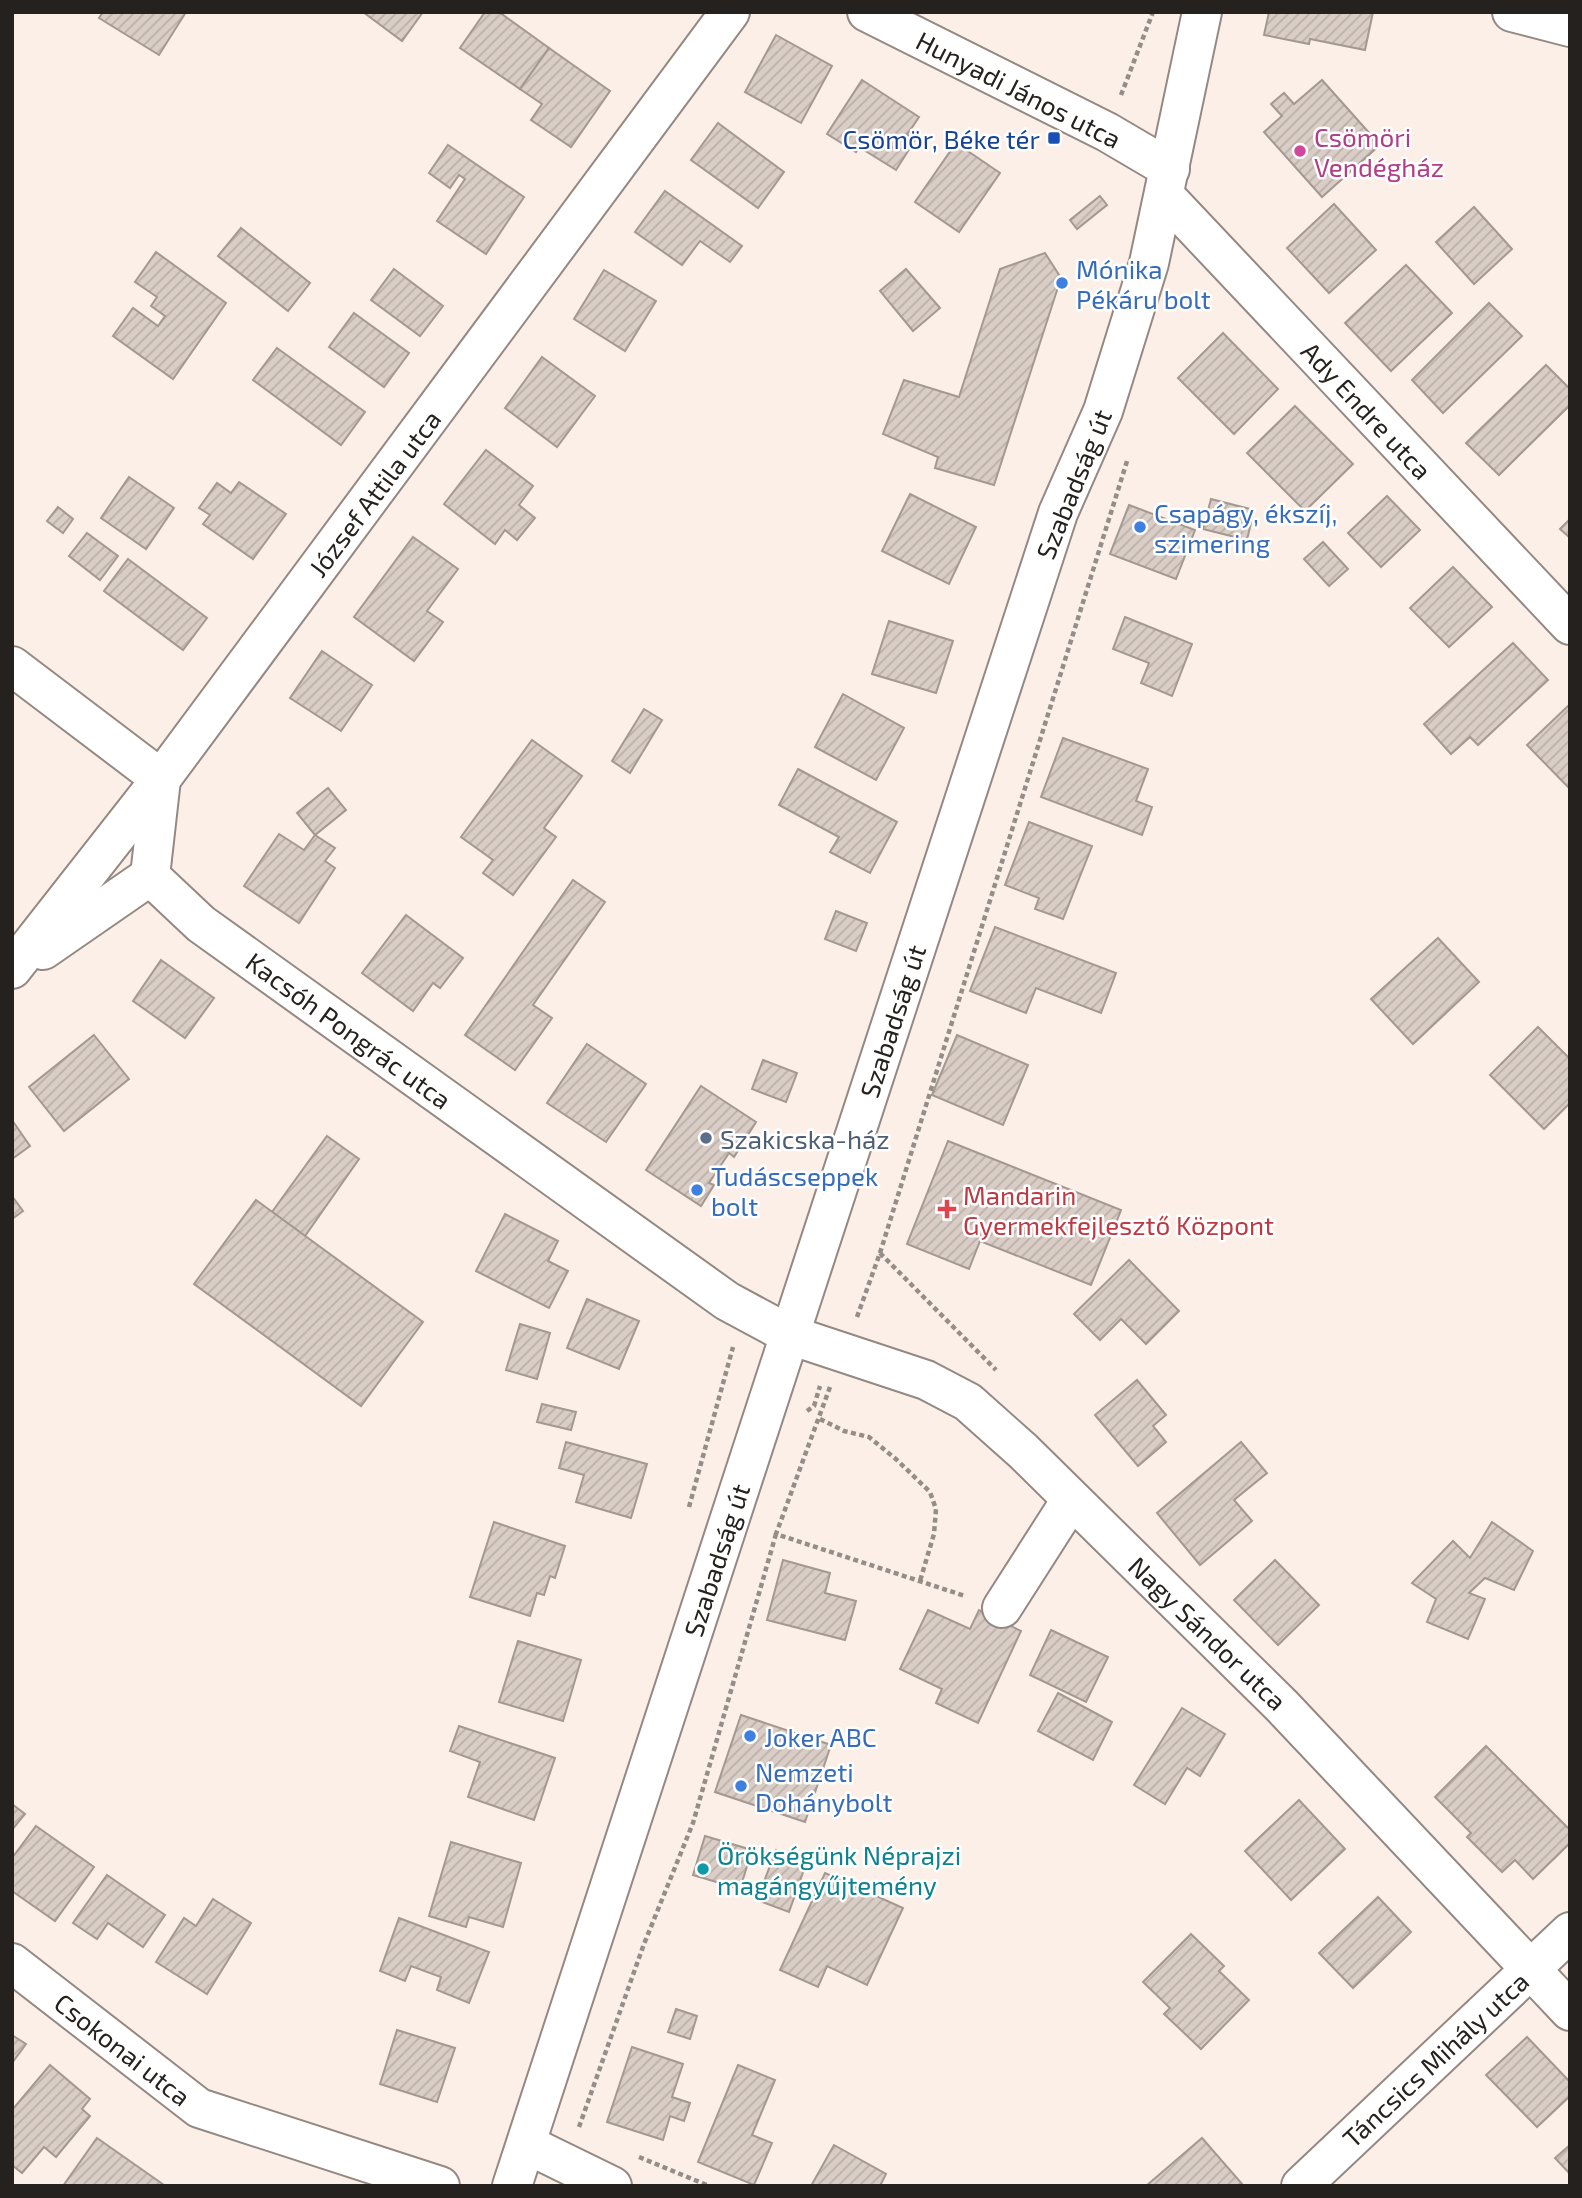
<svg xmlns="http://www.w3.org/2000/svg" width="1582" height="2198" viewBox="0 0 1582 2198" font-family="'Exo 2',sans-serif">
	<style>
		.building { fill: url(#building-hatch); stroke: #a49892; stroke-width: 2 }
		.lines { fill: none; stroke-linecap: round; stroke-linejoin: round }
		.minor-casing { stroke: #948982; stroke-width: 42 }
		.path { stroke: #958d88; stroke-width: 4.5; stroke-dasharray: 5 3.5; stroke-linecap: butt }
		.minor { stroke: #fff; stroke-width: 38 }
		.transit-dot { fill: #1a4fb4; stroke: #fff; stroke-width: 2.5 }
		.hotel-dot { fill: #d1479c; stroke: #fff; stroke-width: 2.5 }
		.shop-dot { fill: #3f7fe0; stroke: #fff; stroke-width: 2.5 }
		.service-dot { fill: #5c6f8a; stroke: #fff; stroke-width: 2.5 }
		.health-dot { fill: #e0444e; stroke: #fff; stroke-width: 2.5 }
		.culture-dot { fill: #0f9aa8; stroke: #fff; stroke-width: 2.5 }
		.labels { text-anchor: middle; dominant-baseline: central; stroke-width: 5; stroke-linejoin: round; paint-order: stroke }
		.street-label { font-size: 26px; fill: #25211e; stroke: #fff }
		.hotel-label { font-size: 26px; fill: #b23c85; stroke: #fff; text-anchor: start }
		.transit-label { font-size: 26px; fill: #164399; stroke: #fff; text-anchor: end }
		.shop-label { font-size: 26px; fill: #366cbe; stroke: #fff; text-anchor: start }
		.service-label { font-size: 26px; fill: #4e5e75; stroke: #fff; text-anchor: start }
		.health-label { font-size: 26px; fill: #be3a42; stroke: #fff; text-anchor: start }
		.culture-label { font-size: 26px; fill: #0d838f; stroke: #fff; text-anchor: start }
	</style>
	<defs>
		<pattern id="building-hatch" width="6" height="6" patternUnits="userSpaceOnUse" patternTransform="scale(1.75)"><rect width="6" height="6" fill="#d9cdc6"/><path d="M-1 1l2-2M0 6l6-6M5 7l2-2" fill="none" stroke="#bab0aa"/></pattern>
	</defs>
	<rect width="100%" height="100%" fill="#fbefe7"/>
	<g class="building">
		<path d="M103 12H186L159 55 99 18Z"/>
		<path d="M363 12H423L402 41Z"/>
		<path d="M485 12H499L549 48 520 89 460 48Z"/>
		<path d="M1269 12H1373L1365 50 1310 39 1309 44 1264 35Z"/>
		<path d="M776 35 832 66 801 123 745 92Z"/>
		<path d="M549 48 610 91 571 147 531 120 542 104 520 89Z"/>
		<path d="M862 80 919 117 907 135 915 140 896 170 859 147 856 152 827 134Z"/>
		<path d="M1322 80 1380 145 1322 197 1264 132 1282 116 1271 104 1284 93 1294 104Z"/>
		<path d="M718 123 784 172 758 208 691 160Z"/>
		<path d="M956 143 1000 173 959 232 915 202Z"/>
		<path d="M448 145 524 197 486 254 437 221 465 179 459 175 450 188 429 173Z"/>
		<path d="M665 191 742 246 730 262 700 241 682 265 635 232Z"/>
		<path d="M1100 196 1107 205 1077 229 1070 220Z"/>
		<path d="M1334 204 1376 250 1329 293 1287 248Z"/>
		<path d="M1474 207 1512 249 1474 284 1436 242Z"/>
		<path d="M241 228 310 283 288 311 218 256Z"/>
		<path d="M156 252 226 303 173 379 113 336 133 308 158 326 165 316 151 306 157 297 135 282Z"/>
		<path d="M1045 253 1061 278 994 485 935 468 938 457 883 434 904 380 959 397 1000 269Z"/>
		<path d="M1406 265 1452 313 1391 371 1345 323Z"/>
		<path d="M394 269 443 306 420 336 371 300Z"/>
		<path d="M906 269 940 308 913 331 880 291Z"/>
		<path d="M604 270 656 301 625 351 574 319Z"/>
		<path d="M1489 303 1522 336 1443 413 1412 380Z"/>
		<path d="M354 313 409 353 384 387 329 347Z"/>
		<path d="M1223 333 1278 389 1234 434 1178 378Z"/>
		<path d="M277 348 365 412 341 445 253 380Z"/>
		<path d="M542 357 595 396 557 447 505 408Z"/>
		<path d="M1546 365 1570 389V405L1499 475 1466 443Z"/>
		<path d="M1295 406 1353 464 1305 511 1247 453Z"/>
		<path d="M486 450 533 486 519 505 535 518 517 540 505 530 495 544 444 504Z"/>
		<path d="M129 477 174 508 146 549 101 518Z"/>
		<path d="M239 482 286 514 253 559 203 524 210 515 199 508 217 483 231 493Z"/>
		<path d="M910 494 976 527 949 584 882 551Z"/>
		<path d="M1387 496 1420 530 1381 567 1348 533Z"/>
		<path d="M1211 499 1254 510 1247 540 1203 529Z"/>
		<path d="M1129 505 1195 530 1176 579 1110 554Z"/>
		<path d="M58 507 73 519 63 533 47 521Z"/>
		<path d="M1570 519V538L1560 529Z"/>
		<path d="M87 533 118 556 100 580 69 556Z"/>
		<path d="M413 537 458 569 427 611 443 622 414 661 354 617Z"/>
		<path d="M1323 542 1348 569 1329 586 1304 559Z"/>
		<path d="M128 559 207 618 183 650 104 591Z"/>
		<path d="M1453 567 1492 607 1449 647 1410 608Z"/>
		<path d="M1125 617 1192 644 1172 696 1141 683 1149 663 1113 649Z"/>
		<path d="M889 621 953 641 936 693 872 674Z"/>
		<path d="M1513 643 1548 680 1478 745 1470 737 1451 754 1424 724Z"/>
		<path d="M322 651 372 685 341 731 290 698Z"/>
		<path d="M843 694 904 728 876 780 815 747Z"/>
		<path d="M1570 704V789L1527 745Z"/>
		<path d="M644 709 662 720 630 773 612 761Z"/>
		<path d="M1063 738 1148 769 1136 801 1152 807 1142 835 1041 797Z"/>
		<path d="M532 740 582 776 544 828 556 837 513 895 483 873 493 860 461 837Z"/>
		<path d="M798 769 897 822 870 873 830 852 839 837 779 805Z"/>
		<path d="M328 788 346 810 315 835 297 813Z"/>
		<path d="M1029 822 1092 846 1063 919 1035 909 1039 898 1005 885Z"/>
		<path d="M279 834 304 850 315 835 335 848 325 861 335 868 299 923 244 886Z"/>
		<path d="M573 880 605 902 533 1005 552 1018 515 1070 465 1035Z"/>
		<path d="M836 911 867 923 856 951 825 939Z"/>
		<path d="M406 915 463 958 440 988 433 983 413 1011 362 973Z"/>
		<path d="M995 927 1116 973 1101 1013 1036 988 1026 1013 970 991Z"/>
		<path d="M1438 938 1479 982 1413 1044 1371 999Z"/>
		<path d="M161 960 214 998 185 1038 133 1001Z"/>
		<path d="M1538 1027 1570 1059V1103L1544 1129 1490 1075Z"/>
		<path d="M94 1035 129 1079 64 1131 29 1087Z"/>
		<path d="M957 1035 1028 1065 1003 1125 932 1095Z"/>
		<path d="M587 1044 646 1084 606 1142 547 1103Z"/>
		<path d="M763 1060 797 1073 786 1102 752 1089Z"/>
		<path d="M701 1086 756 1122 734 1157 729 1153 709 1183 714 1185 701 1206 646 1170Z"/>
		<path d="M12 1120 30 1146 12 1159Z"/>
		<path d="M327 1136 359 1159 305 1236 272 1212Z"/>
		<path d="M948 1141 1121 1210 1091 1285 980 1241 969 1269 907 1244Z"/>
		<path d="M12 1196 23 1211 12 1219Z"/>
		<path d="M256 1200 423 1322 361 1406 194 1284Z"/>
		<path d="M505 1214 558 1241 548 1261 568 1271 549 1308 476 1271Z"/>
		<path d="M1129 1260 1179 1311 1146 1344 1121 1319 1100 1340 1074 1314Z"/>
		<path d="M587 1299 639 1321 619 1369 567 1348Z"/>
		<path d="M520 1324 550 1333 537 1379 506 1370Z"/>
		<path d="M1137 1380 1166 1415 1153 1426 1166 1442 1138 1466 1095 1415Z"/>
		<path d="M542 1404 576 1412 571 1430 537 1422Z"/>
		<path d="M566 1442 647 1464 631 1518 576 1502 584 1475 559 1468Z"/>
		<path d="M1241 1442 1267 1473 1234 1500 1252 1521 1200 1565 1157 1513Z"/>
		<path d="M494 1522 565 1546 555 1578 550 1576 544 1595 537 1593 530 1616 470 1597Z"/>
		<path d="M1492 1522 1533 1551 1514 1590 1485 1578 1469 1593 1485 1599 1468 1639 1427 1622 1436 1599 1412 1583 1453 1541 1470 1558Z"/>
		<path d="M783 1560 830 1573 825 1593 856 1601 845 1640 767 1620Z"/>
		<path d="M1275 1560 1319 1605 1278 1645 1234 1600Z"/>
		<path d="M928 1610 970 1629 979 1610 1021 1631 978 1723 936 1703 942 1689 900 1669Z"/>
		<path d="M1051 1630 1108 1657 1086 1702 1030 1675Z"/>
		<path d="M518 1641 581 1660 563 1721 499 1702Z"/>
		<path d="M1058 1693 1112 1722 1093 1760 1038 1731Z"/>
		<path d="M1182 1708 1225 1734 1200 1776 1187 1768 1165 1804 1134 1785Z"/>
		<path d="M741 1715 831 1745 805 1822 715 1792Z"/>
		<path d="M459 1726 555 1758 534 1820 468 1797 480 1762 450 1751Z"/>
		<path d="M1486 1746 1570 1830V1843L1533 1879 1515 1860 1502 1872 1467 1837 1471 1833 1435 1797Z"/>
		<path d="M1299 1800 1345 1849 1291 1900 1245 1851Z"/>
		<path d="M12 1804 25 1814 12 1830Z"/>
		<path d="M36 1826 94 1867 55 1921 12 1891V1858Z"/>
		<path d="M705 1836 752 1850 740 1889 693 1875Z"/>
		<path d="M451 1842 521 1863 503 1927 469 1917 466 1927 429 1916Z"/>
		<path d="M776 1850 807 1861 789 1912 757 1900Z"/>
		<path d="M825 1873 903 1908 867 1985 827 1966 818 1987 780 1970Z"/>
		<path d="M107 1875 165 1915 143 1947 108 1923 97 1939 73 1923Z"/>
		<path d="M1378 1897 1411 1932 1353 1988 1319 1953Z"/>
		<path d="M213 1899 251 1923 207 1994 156 1962 184 1918 196 1926Z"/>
		<path d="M399 1918 489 1952 469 2003 437 1990 441 1977 411 1966 405 1981 380 1971Z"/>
		<path d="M1191 1934 1224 1966 1219 1971 1249 2000 1201 2049 1164 2014 1170 2008 1143 1982Z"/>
		<path d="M676 2009 697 2016 690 2039 668 2032Z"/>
		<path d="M397 2030 455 2048 437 2102 380 2084Z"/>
		<path d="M12 2035 26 2044 12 2063Z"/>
		<path d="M1527 2037 1570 2082V2096L1537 2127 1486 2075Z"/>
		<path d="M632 2047 683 2064 672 2097 690 2103 684 2121 670 2116 663 2140 607 2122Z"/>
		<path d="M50 2065 90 2099 82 2109 90 2116 56 2157 44 2147 22 2173 12 2165V2110Z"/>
		<path d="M738 2065 775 2080 752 2135 772 2143 754 2185 698 2162Z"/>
		<path d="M97 2138 164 2185 63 2186Z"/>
		<path d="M1202 2138 1243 2185 1146 2186Z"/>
		<path d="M834 2145 886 2174 880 2186H811Z"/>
		<path d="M1570 2145V2174L1555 2158Z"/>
	</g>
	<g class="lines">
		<defs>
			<g id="minor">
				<path d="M867 12 1107 132 1170 169"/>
				<path d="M1512 12 1570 27"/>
				<path d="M1164 195 1570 625"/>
				<path d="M12 666 161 779 150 876"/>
				<path d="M150 876 201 924 727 1301 790 1335 926 1380 968 1402 1023 1451 1282 1706 1570 2011"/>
				<path d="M43 950 150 876"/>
				<path d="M12 969 161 779 730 12"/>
				<path d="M1002 1608 1071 1500"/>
				<path d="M12 1963 199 2108 440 2186"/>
				<path d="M526 2144 612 2186"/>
				<path d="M512 2186 1058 513 1103 411 1149 263 1202 12"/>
				<path d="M1301 2186 1570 1932"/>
			</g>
		</defs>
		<use href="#minor" class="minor-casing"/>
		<g class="path">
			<path d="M1121 95 1153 12"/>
			<path d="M880 1253 1128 458"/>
			<path d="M857 1317 880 1253 996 1370"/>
			<path d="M830 1387 776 1534 965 1596"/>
			<path d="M807 1411 814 1406 820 1386"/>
			<path d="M820 1419 844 1431 869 1437 897 1460 930 1492 936 1509 934 1534 920 1581"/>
			<path d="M689 1507 733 1347"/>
			<path d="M579 2127 644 1944 693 1823 776 1534"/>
			<path d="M639 2157 709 2186"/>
		</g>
		<use href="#minor" class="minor"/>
	</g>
	<rect class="transit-dot" x="1047" y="131" width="14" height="14" rx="3.5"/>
	<circle class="hotel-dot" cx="1300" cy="151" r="7"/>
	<g class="shop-dot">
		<circle cx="1062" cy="283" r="7"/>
		<circle cx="1140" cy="527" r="7"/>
		<circle cx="697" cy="1190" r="7"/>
		<circle cx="750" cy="1736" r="7"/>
		<circle cx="741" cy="1786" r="7"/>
	</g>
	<circle class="service-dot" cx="706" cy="1138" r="7"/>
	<path class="health-dot" d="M943.5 1198.5h7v7h7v7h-7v7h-7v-7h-7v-7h7z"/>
	<circle class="culture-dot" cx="703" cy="1869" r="7"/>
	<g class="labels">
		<g class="street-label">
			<text transform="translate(1019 89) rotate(27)">Hunyadi János utca</text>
			<text transform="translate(1367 410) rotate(47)">Ady Endre utca</text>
			<text transform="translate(1073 484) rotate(-68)">Szabadság út</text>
			<text transform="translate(374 493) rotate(-53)">József Attila utca</text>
			<text transform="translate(892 1021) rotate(-72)">Szabadság út</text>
			<text transform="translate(349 1030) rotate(36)">Kacsóh Pongrác utca</text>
			<text transform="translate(716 1560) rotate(-72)">Szabadság út</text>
			<text transform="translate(1208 1633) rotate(44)">Nagy Sándor utca</text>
			<text transform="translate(123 2049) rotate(38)">Csokonai utca</text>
			<text transform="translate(1435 2059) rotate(-43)">Táncsics Mihály utca</text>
		</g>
		<g class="hotel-label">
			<text x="1314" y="136">Csömöri<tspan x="1314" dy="30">Vendégház</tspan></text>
		</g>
		<g class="transit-label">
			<text x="1040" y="138">Csömör, Béke tér</text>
		</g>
		<g class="shop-label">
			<text x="1076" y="268">Mónika<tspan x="1076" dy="30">Pékáru bolt</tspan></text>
			<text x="1154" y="512">Csapágy, ékszíj,<tspan x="1154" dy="30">szimering</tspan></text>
			<text x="711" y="1175">Tudáscseppek<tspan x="711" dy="30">bolt</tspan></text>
			<text x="764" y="1736">Joker ABC</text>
			<text x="755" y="1771">Nemzeti<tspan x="755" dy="30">Dohánybolt</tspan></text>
		</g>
		<g class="service-label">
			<text x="720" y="1138">Szakicska-ház</text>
		</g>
		<g class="health-label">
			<text x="963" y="1194">Mandarin<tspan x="963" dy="30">Gyermekfejlesztő Központ</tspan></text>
		</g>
		<g class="culture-label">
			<text x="717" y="1854">Örökségünk Néprajzi<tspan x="717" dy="30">magángyűjtemény</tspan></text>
		</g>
	</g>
	<rect width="1582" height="2198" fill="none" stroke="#25211e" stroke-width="28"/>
</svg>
